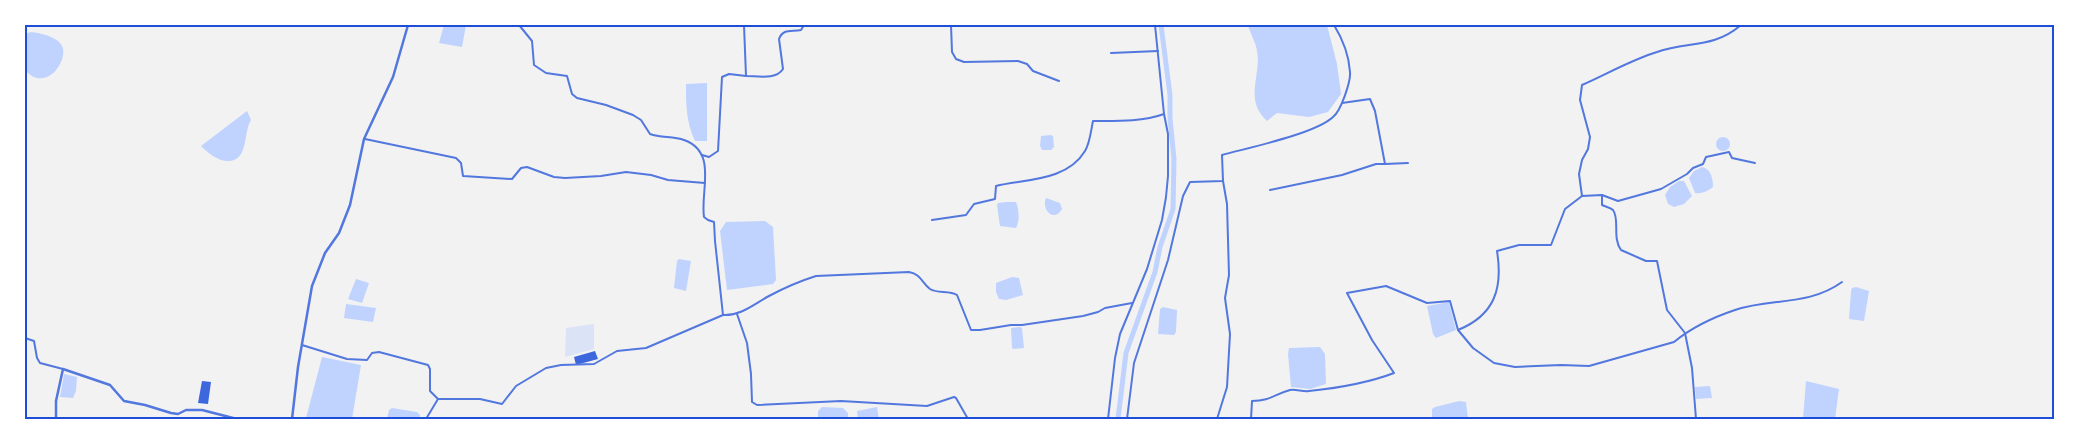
<svg xmlns="http://www.w3.org/2000/svg" width="2079" height="444" viewBox="0 0 2079 444" font-family="'Source Sans 3',sans-serif">
	<style>
		.green { fill: #dbe4f7 }
		.water { fill: #bfd3fe }
		.lines { fill: none; stroke-linecap: round; stroke-linejoin: round }
		.canal { stroke: #bfd3fe; stroke-width: 5 }
		.building { fill: #3d67dc }
		.minor { stroke: #5277de; stroke-width: 2 }
		.tertiary { stroke: #5277de; stroke-width: 2.5 }
		.neatline { fill: none; stroke: #1d4ed8; stroke-width: 2 }
	</style>
	<rect width="100%" height="100%" fill="#f2f2f2"/>
	<path class="green" d="M594 324V349L565 357 566 328Z"/>
	<g class="water">
		<path d="M444 25H466L462 47 439 43Z"/>
		<path d="M1248 25H1327L1337 64 1341 94 1328 112 1309 117 1277 113 1267 121C1243 99 1262 75 1257 51 1256 42 1250 34 1248 25Z"/>
		<path d="M31 32C41 33 58 37 62 46 69 60 46 94 25 70V34Z"/>
		<path d="M707 83V141H695C686 122 686 105 686 84Z"/>
		<path d="M247 111 251 120C243 132 249 161 228 161 218 161 208 153 201 146Z"/>
		<path d="M1051 135 1053 136 1054 147 1051 150H1042L1040 146 1041 136Z"/>
		<circle cx="1723" cy="144" r="7"/>
		<path d="M1702 167C1711 169 1713 179 1713 187 1708 191 1701 194 1695 193L1689 178 1694 171Z"/>
		<path d="M1679 181H1684L1692 196 1684 204 1674 207 1668 204 1665 195 1670 187Z"/>
		<path d="M1046 198 1060 203 1062 209C1054 223 1041 210 1046 198Z"/>
		<path d="M1006 202H1016C1019 209 1020 221 1016 228L1000 226 997 205 998 203Z"/>
		<path d="M765 221 773 227 776 280 773 284 727 290 720 231 726 222Z"/>
		<path d="M679 259 691 261 686 291 674 288 677 261Z"/>
		<path d="M1012 277 1019 278 1023 295 1006 300 999 299 996 292V283Z"/>
		<path d="M356 279 369 283 362 303 348 299Z"/>
		<path d="M1856 287 1869 291 1864 321 1849 319 1851 291 1852 288Z"/>
		<path d="M1449 302 1456 330 1436 338 1433 334 1427 306Z"/>
		<path d="M346 304 376 308 373 322 344 318Z"/>
		<path d="M1163 307 1177 310 1176 332 1174 335 1158 334 1160 309Z"/>
		<path d="M1020 327 1022 328 1024 348 1014 349 1012 348 1011 328Z"/>
		<path d="M1320 347 1325 354 1326 384 1310 389 1291 387 1288 354 1289 348Z"/>
		<path d="M322 357 361 365 352 419 306 418Z"/>
		<path d="M64 374 77 377 76 391 73 398 60 397Z"/>
		<path d="M1806 381 1839 389 1835 419H1803Z"/>
		<path d="M1710 386 1712 398 1696 399 1695 387Z"/>
		<path d="M1459 401 1466 402 1468 419H1432V409L1435 407Z"/>
		<path d="M822 407 843 408 848 413V419H818V411Z"/>
		<path d="M877 407 879 419H858L857 411Z"/>
		<path d="M392 408 417 412 420 415 419 419H387L389 410Z"/>
	</g>
	<g class="lines">
		<path class="canal" d="M1118 419 1126 353 1155 272 1160 247 1173 209 1174 159 1170 118V95L1161 25"/>
	</g>
	<g class="building">
		<path d="M595 351 598 359 576 365 574 357Z"/>
		<path d="M202 381 211 382 208 404 198 403Z"/>
	</g>
	<g class="lines">
		<g class="minor">
			<path d="M744 25 746 76C758 76 776 80 783 69L779 39C783 28 792 32 801 30L804 25"/>
			<path d="M951 25 952 52 956 59 964 62 1018 61 1027 64 1033 71 1059 81"/>
			<path d="M1111 53 1158 51"/>
			<path d="M1342 103 1370 99 1375 111 1385 164 1408 163"/>
			<path d="M365 139 456 158 461 163 463 176 512 179 521 168 527 167 554 177 565 178 601 176 626 172 651 175 668 180 705 183"/>
			<path d="M702 155 709 157 718 151 722 77 729 74 746 76"/>
			<path d="M1270 190 1342 175 1376 164H1385"/>
			<path d="M1602 195 1618 201 1661 189 1687 174 1693 168 1703 164 1706 157 1729 152 1732 158 1755 163"/>
			<path d="M932 220 966 215 974 204 995 199 996 186C1026 179 1067 181 1085 151 1090 143 1091 130 1093 121 1116 121 1142 122 1164 114"/>
			<path d="M737 314 747 343 751 374 752 402 757 405 841 401 927 406 954 397 956 398 968 419"/>
			<path d="M723 315C741 316 754 304 769 296 784 288 800 281 816 276L909 272C921 274 922 283 930 289 938 294 949 290 957 295L971 330H980L1011 325H1022L1083 316 1098 312 1105 308 1132 303"/>
			<path d="M1458 330C1495 315 1503 288 1497 251L1519 245H1551L1565 209 1582 196"/>
			<path d="M25 338 34 341 37 358 40 363 63 369"/>
			<path d="M302 345 347 359 367 360 372 353 379 352 428 365 430 369V391L438 399"/>
			<path d="M426 419 438 399H480L502 404 516 386 546 368 561 365 594 364 617 351 646 348 723 315 715 241 714 222 708 220 704 217C700 191 718 152 684 140 673 136 661 138 650 134L641 120 633 115 606 105 577 98 572 94 567 76 546 73 534 65 532 41 519 25"/>
			<path d="M1108 419 1115 358 1120 334 1147 269 1162 220 1166 197 1168 176V134L1164 114 1155 25"/>
			<path d="M1127 419 1134 363 1168 260 1183 196 1190 182 1223 181 1222 155C1247 148 1315 134 1333 117 1341 111 1351 81 1350 72 1349 56 1342 38 1334 25"/>
			<path d="M1217 419 1227 387 1230 334 1225 298 1229 275 1227 204 1223 181"/>
			<path d="M1251 419 1252 401C1270 401 1275 394 1290 390 1296 389 1303 392 1309 391 1338 388 1368 383 1394 373L1372 340 1347 293 1386 286 1427 303 1450 301 1458 330 1473 348 1494 363 1515 367 1561 365 1589 366 1674 342C1691 328 1714 317 1735 310 1771 298 1809 306 1842 282"/>
			<path d="M1696 419 1692 368 1685 333 1667 310 1657 261H1646L1621 250C1612 238 1620 219 1613 210 1610 207 1606 207 1602 205V195L1582 196 1579 174 1582 160 1588 149 1590 137 1580 100 1582 85C1607 74 1631 60 1657 52 1688 41 1713 49 1741 25"/>
		</g>
		<g class="tertiary">
			<path d="M56 419V401L63 369 110 385 124 401 145 405 171 413 178 414 186 410H202L237 419"/>
			<path d="M292 419 298 367 312 286 325 253 339 233 350 205 364 139 393 77 408 25"/>
		</g>
	</g>
	<rect width="2079" height="444" fill="none" stroke="#ffffff" stroke-width="52"/>
	<rect x="26" y="26" width="2027" height="392" class="neatline"/>
</svg>
